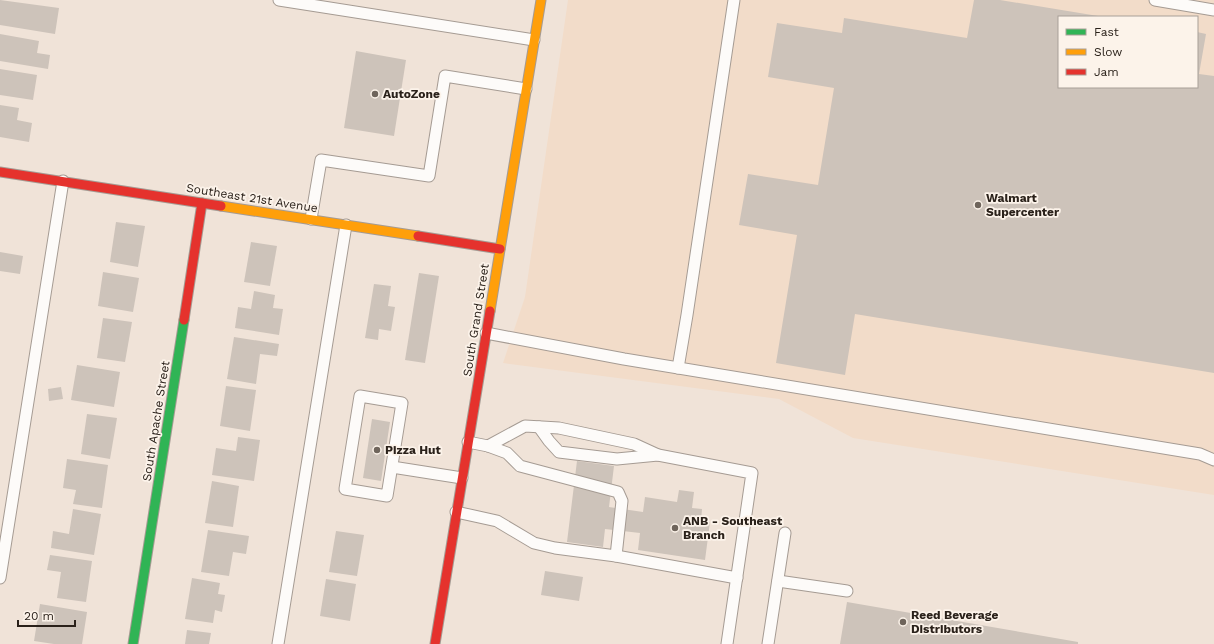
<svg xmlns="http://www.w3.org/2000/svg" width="1214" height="644" viewBox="0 0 1214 644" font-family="'Work Sans',sans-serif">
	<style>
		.built { fill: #f2dcc9; fill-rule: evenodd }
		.building { fill: #cdc3ba }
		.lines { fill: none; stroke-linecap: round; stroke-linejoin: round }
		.lane-casing { stroke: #a59b93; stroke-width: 13 }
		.fast-casing { stroke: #a59b93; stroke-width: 11 }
		.slow-casing { stroke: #a59b93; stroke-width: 11 }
		.jam-casing { stroke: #a59b93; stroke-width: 11 }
		.lane { stroke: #fdfbf9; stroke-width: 11 }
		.fast { stroke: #30b455; stroke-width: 9 }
		.slow { stroke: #ff9f0a; stroke-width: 9 }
		.jam { stroke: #e5322d; stroke-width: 9 }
		.poi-dot { fill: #6f655c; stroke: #fcf3ea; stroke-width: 1.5 }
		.labels { text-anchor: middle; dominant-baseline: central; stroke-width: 3.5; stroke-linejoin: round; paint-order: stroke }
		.poi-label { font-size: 12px; font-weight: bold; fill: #2a211a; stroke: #fcf3ea; text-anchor: start }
		.street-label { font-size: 12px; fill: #2a211a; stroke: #fcf3ea }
	</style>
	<rect width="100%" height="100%" fill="#f0e3d8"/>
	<path class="built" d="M568 0H1214V495L853 438 779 399 503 363 525 297ZM1059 17H1197V87H1059Z"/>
	<g class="building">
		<path d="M0 0 59 8 55 34 0 25Z"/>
		<path d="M974 0H1000L1098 16 1059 17V87H1197V32L1206 34 1199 74 1214 76V373L855 314 845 375 776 363 797 235 739 225 748 174 818 185 834 88 768 77 777 23 842 33 844 18 967 38Z"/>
		<path d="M0 34 39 41 37 53 50 55 48 69 0 61Z"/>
		<path d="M356 51 406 60 394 136 344 128Z"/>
		<path d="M0 69 37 75 33 100 0 95Z"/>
		<path d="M0 105 19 108 17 120 32 123 29 142 0 137Z"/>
		<path d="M116 222 145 226 138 267 110 262Z"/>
		<path d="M251 242 277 246 270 286 244 282Z"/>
		<path d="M0 252 23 256 20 274 0 271Z"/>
		<path d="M103 272 139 278 133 312 98 306Z"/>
		<path d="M419 273 439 276 425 363 405 360Z"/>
		<path d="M374 284 391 286 388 306 395 307 391 331 379 329 378 340 365 338Z"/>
		<path d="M254 291 275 295 273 308 283 309 279 335 235 328 238 307 251 309Z"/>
		<path d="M103 318 132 322 125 362 97 358Z"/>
		<path d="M234 337 279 344 277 356 260 354 256 384 227 379Z"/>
		<path d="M77 365 120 372 114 407 71 400Z"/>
		<path d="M226 386 256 390 250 431 220 426Z"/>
		<path d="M61 387 63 399 49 401 48 389Z"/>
		<path d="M87 414 117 418 110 459 81 454Z"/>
		<path d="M372 419 390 422 381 481 363 478Z"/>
		<path d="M238 437 260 440 254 481 212 475 216 448 236 451Z"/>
		<path d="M67 459 108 465 102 508 73 504 76 490 63 488Z"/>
		<path d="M577 461 614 466 609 507 643 512 645 497 677 502 679 490 694 492 692 508 702 509 701 521 710 522 705 560 638 550 640 533 605 529 603 547 567 542Z"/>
		<path d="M212 481 239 486 233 527 205 523Z"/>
		<path d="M73 509 101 514 94 555 51 548 53 531 69 534Z"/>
		<path d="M208 530 249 536 246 554 233 552 229 576 201 572Z"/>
		<path d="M336 531 364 535 357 576 329 572Z"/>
		<path d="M50 555 92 561 86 602 57 598 61 572 47 570Z"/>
		<path d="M545 571 583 577 579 601 541 595Z"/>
		<path d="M192 578 220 583 218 594 225 595 222 612 215 610 213 623 185 619Z"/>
		<path d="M326 579 356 584 350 621 320 616Z"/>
		<path d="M847 602 1078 642V644H840Z"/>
		<path d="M40 604 87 612 82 644H54L34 641Z"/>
		<path d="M187 630 211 633 209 644H185Z"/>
	</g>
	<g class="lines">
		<defs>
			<g id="lane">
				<path d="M279 0 534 40"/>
				<path d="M1155 0 1214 10"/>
				<path d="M311 219 321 160 429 176 445 76 526 89"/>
				<path d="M486 333 624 359 1200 454 1214 460"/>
				<path d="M678 368 687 315 734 0"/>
				<path d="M360 396 402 403 387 496 345 489Z"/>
				<path d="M539 427 549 441 559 452 617 459 658 455"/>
				<path d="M468 442 488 446 507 453 520 466 618 492 622 501 616 556"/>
				<path d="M488 446 525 426 559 428 634 444 658 455 752 473 727 644"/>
				<path d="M392 467 462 478"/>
				<path d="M456 512 497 521 534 543 555 548 616 556 737 578"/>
				<path d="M0 578 63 181"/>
				<path d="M778 581 847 591"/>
				<path d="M278 644 346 225"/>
				<path d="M768 644 785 533"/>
			</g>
			<path id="fast" d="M133 644 184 320"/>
			<g id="slow">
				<path d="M221 206 418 236"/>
				<path d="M490 311 541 0"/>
			</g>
			<g id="jam">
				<path d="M0 172 221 206"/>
				<path d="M418 236 500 249"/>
				<path d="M184 320 202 203"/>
				<path d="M435 644 490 311"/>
			</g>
		</defs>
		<use href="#lane" class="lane-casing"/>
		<use href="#fast" class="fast-casing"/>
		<use href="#slow" class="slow-casing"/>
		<use href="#jam" class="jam-casing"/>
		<use href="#lane" class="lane"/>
		<use href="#fast" class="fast"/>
		<use href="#slow" class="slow"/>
		<use href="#jam" class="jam"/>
	</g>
	<g class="poi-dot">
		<circle cx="375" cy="94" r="4"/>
		<circle cx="978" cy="205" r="4"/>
		<circle cx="377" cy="450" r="4"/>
		<circle cx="675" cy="528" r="4"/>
		<circle cx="903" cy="622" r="4"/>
	</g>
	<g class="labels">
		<g class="poi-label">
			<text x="383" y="94">AutoZone</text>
			<text x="986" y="198">Walmart<tspan x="986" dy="14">Supercenter</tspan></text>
			<text x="385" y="450">Pizza Hut</text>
			<text x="683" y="521">ANB - Southeast<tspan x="683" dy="14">Branch</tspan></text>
			<text x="911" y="615">Reed Beverage<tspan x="911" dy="14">Distributors</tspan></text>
		</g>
		<g class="street-label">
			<text transform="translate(252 198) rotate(9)">Southeast 21st Avenue</text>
			<text transform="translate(476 320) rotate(-81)">South Grand Street</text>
			<text transform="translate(156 421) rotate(-81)">South Apache Street</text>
		</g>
	</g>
	<rect x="1058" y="16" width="140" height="72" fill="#fcf3ea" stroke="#a89f97"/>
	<rect x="1066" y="29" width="20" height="6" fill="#30b455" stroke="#a89f97"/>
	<text x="1094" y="36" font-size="12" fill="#2a211a">Fast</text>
	<rect x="1066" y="49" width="20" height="6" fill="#ff9f0a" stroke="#a89f97"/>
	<text x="1094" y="56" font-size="12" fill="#2a211a">Slow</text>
	<rect x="1066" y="69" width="20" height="6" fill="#e5322d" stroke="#a89f97"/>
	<text x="1094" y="76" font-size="12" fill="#2a211a">Jam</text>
	<path d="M18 620v6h57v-6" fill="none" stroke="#2a211a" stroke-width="2"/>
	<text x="24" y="620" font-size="12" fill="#2a211a" stroke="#fcf3ea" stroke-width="3" paint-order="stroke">20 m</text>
</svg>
